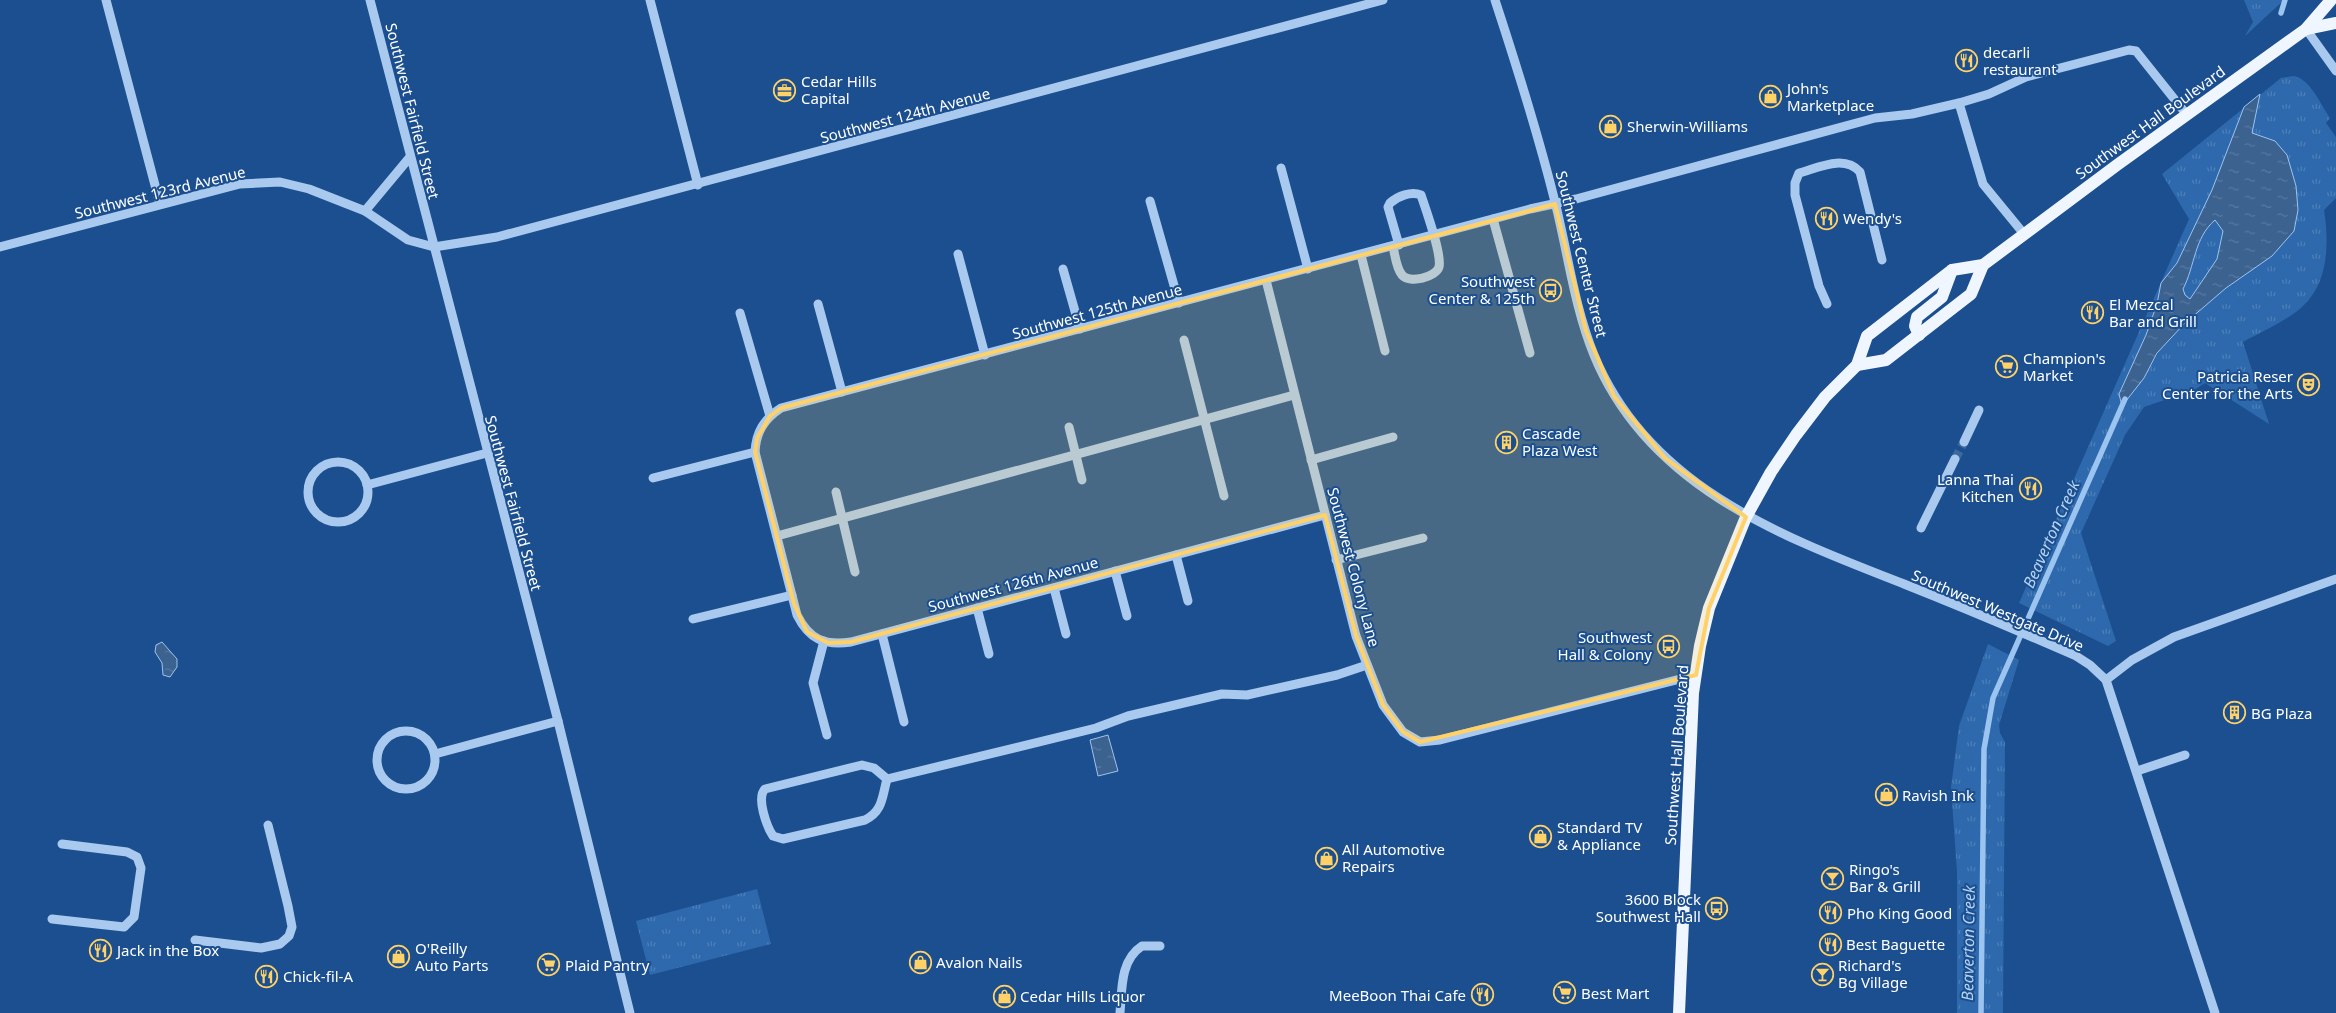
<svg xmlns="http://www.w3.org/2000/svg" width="2336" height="1013" viewBox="0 0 2336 1013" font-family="'Noto Sans',sans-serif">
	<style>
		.grass { fill: url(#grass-tufts); fill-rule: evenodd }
		.water { fill: url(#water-ripples); stroke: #9cc4f0; fill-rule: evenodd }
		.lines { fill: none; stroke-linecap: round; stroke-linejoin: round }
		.stream { stroke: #9cc4f0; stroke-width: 5.5 }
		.minor-tunnel { stroke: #3d69a0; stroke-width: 9; stroke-dasharray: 9 4.5; stroke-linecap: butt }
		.minor { stroke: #a9c9ee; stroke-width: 9 }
		.major { stroke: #f0f6ff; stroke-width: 12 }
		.marked { fill: #ffd166; fill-opacity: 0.2; stroke: #ffd166; stroke-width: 4; stroke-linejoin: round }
		.labels { text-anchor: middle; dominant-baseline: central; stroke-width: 4; stroke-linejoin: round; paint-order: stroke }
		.poi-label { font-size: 15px; fill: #fff; stroke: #1b4f8f; text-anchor: start }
		.street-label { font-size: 15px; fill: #fff; stroke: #1b4f8f }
		.water-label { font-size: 16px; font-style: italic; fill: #b5d3f5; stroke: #1b4f8f }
	</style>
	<defs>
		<pattern id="grass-tufts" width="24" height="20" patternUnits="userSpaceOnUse" patternTransform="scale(1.25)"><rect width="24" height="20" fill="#2e69ad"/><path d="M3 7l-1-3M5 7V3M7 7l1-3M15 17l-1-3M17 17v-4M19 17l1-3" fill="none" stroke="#4d80b9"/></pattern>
		<pattern id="water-ripples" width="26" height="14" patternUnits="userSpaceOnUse" patternTransform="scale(1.25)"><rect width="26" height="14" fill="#3c6290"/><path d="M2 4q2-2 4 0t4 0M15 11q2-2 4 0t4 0" fill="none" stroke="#597aa1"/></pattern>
	</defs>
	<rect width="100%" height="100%" fill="#1b4f8f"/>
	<g class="grass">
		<path d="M2244 0H2284L2245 36 2253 22Z"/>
		<path d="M2293 76C2309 77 2321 105 2330 118L2326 123 2336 137V198L2324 210C2329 242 2329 282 2303 306 2287 321 2262 331 2243 342L2269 424 2205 383 2194 390 2144 407 2125 435 2081 533 2116 641 2108 646 2019 603 2189 219 2162 174 2281 78ZM2194 227 2158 353 2144 378 2119 394 2146 335 2157 304 2161 283 2177 263Z"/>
		<path d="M1988 644 2019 660 1999 725 2000 733 2005 742 2003 1013H1957V872L1951 787 1959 726Z"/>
		<path d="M757 889 771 944 650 975 636 921Z"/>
	</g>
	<g class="water">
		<path d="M2260 94 2252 133 2275 141 2287 155 2296 186 2298 210 2294 231 2272 256 2226 288 2184 324 2157 353 2144 378 2122 406 2119 394 2146 335 2157 304 2161 283 2177 263 2212 190 2244 107ZM2215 220 2223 231 2217 259 2190 299 2185 295 2183 289C2195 266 2194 238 2215 220Z"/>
		<path d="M162 642 177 659V667L170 677 163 675 162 663 155 652 156 645Z"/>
		<path d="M1108 735 1118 771 1098 776 1090 740Z"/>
	</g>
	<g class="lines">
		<g class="stream">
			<path d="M2281 13 2285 0"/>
			<path d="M1981 1013 1984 749 1993 698 2125 399"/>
		</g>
		<path class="minor-tunnel" d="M1955 459 1964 442"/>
		<g class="minor">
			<path d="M106 0 160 204"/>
			<path d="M370 0 558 721 630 1013"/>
			<path d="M650 0 698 185"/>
			<path d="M1495 0C1517 67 1538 134 1555 202 1568 253 1574 306 1594 355 1648 487 1781 536 1904 584 1962 607 2019 631 2076 656L2090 665 2106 680 2215 1013"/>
			<path d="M2306 29 2336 71"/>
			<path d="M1959 103 1983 184 2024 234"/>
			<path d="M1281 168 1308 269"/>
			<path d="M1150 201 1179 303"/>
			<path d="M365 211 410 157"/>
			<path d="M1493 219 1530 353"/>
			<path d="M1393 246C1395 255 1396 268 1402 275 1410 284 1436 277 1439 267 1442 254 1426 210 1421 195 1411 191 1398 196 1390 203L1388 207 1399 245"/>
			<path d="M0 247 240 184 280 182 309 189 365 211 408 240 434 247 497 237 1383 0"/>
			<path d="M958 254 985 355"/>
			<path d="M1361 255 1385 351"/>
			<path d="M1063 269 1080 329"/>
			<path d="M1266 280 1356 636 1383 705 1403 732 1420 742 1440 740 1696 675"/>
			<path d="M818 304 842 392"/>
			<path d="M1827 304 1819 286 1795 195V183L1799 173C1818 168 1844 154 1860 172L1882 260"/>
			<path d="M740 313 770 416"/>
			<path d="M1184 340 1224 496"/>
			<path d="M1069 427 1082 480"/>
			<path d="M1964 442 1979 410"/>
			<path d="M1311 460 1393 437"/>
			<circle cx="338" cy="492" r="30"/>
			<path d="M653 478 755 452"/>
			<path d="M367 485 487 453"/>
			<path d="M836 492 855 572"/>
			<path d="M1325 515 851 642C824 646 809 639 797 615L755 452C756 432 764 419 781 408L1530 209 1576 199 1875 118 1912 114 1959 103 1989 94 2026 77 2129 50 2136 51 2187 115"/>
			<path d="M1921 528 1955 459"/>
			<path d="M777 536 1294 395"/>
			<path d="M1176 555 1188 601"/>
			<path d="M1336 560 1423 538"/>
			<path d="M1115 571 1127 616"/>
			<path d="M1054 588 1066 634"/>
			<path d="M977 608 989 654"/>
			<path d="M693 619 792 595"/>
			<path d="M882 634 904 722"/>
			<path d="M824 641 813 683 827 735"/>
			<path d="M2106 680 2132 660 2174 637 2336 579"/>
			<circle cx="406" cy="760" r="29"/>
			<path d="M435 754 558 721"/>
			<path d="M862 765 874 768 887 779C882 797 883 811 865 820L783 839 773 836C767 827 756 798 765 789Z"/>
			<path d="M2137 771 2185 755"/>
			<path d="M887 779 1096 728 1128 716 1222 694 1247 695 1337 675 1367 665"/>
			<path d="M52 919 124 927 134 917 141 868 137 857 127 852 62 844"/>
			<path d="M195 940 261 948 280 944 289 936 292 927 288 906 268 825"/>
			<path d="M1120 1013C1122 990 1120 960 1142 946H1160"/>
		</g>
		<g class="major">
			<path d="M2306 29 2336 23"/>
			<path d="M1919 335 1915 326 1917 317 1942 297 1952 270"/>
			<path d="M1857 365 1886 360 1971 294 1983 265"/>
			<path d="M1679 1013 1693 693 1700 646 1709 608 1746 517 1771 472 1796 435 1825 397 1857 365 1867 336 1952 270 1983 265 2117 165 2306 29 2331 0"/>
		</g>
	</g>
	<path class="marked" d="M1555 204 1586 331 1614 396 1665 458 1746 517 1709 608 1696 675 1420 742 1403 732 1383 705 1356 636 1325 515 851 642 828 643 807 632 794 604 755 452 757 438 770 416 781 408Z"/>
	<defs>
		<symbol id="restaurant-ring" viewBox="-11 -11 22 22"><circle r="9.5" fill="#1b4f8f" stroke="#ffd166" stroke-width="1.5"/><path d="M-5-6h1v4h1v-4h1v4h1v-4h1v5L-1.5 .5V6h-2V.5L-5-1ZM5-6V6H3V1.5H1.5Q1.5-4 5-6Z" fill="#ffd166"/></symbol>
		<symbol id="office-ring" viewBox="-11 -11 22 22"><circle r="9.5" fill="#1b4f8f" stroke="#ffd166" stroke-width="1.5"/><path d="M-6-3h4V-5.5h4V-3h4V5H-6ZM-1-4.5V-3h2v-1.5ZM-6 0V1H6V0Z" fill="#ffd166"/></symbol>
		<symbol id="shop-ring" viewBox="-11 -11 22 22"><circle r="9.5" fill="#1b4f8f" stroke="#ffd166" stroke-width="1.5"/><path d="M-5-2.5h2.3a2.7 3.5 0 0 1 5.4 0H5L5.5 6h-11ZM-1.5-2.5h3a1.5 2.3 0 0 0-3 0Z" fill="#ffd166"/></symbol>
		<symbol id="bus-ring" viewBox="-11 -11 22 22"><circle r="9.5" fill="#1b4f8f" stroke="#ffd166" stroke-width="1.5"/><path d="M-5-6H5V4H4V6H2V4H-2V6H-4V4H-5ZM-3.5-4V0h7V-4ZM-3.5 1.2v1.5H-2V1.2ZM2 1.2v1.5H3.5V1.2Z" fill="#ffd166"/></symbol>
		<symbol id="supermarket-ring" viewBox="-11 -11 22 22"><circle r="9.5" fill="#1b4f8f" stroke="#ffd166" stroke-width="1.5"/><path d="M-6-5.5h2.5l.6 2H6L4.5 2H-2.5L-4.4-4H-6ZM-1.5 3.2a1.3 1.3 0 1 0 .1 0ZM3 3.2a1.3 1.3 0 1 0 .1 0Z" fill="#ffd166"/></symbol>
		<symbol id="theatre-ring" viewBox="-11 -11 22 22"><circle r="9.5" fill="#1b4f8f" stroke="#ffd166" stroke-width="1.5"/><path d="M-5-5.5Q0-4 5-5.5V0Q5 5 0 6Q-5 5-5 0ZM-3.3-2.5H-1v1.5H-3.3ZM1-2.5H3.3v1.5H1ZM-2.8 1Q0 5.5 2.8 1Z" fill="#ffd166"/></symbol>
		<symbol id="building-ring" viewBox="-11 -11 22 22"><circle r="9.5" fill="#1b4f8f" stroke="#ffd166" stroke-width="1.5"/><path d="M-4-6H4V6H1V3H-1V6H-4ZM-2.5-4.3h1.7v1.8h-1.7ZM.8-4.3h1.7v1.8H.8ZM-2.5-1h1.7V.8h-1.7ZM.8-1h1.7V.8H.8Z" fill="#ffd166"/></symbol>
		<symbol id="bar-ring" viewBox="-11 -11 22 22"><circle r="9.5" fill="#1b4f8f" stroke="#ffd166" stroke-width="1.5"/><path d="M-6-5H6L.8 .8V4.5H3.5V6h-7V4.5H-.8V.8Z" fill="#ffd166"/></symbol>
	</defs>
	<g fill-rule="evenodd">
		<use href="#restaurant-ring" x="1954" y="48" width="25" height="25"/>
		<use href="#office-ring" x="772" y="78" width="25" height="25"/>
		<use href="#shop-ring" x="1758" y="84" width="25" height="25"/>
		<use href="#shop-ring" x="1598" y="114" width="25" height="25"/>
		<use href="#restaurant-ring" x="1814" y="206" width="25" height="25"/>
		<use href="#bus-ring" x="1538" y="278" width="25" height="25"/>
		<use href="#restaurant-ring" x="2080" y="300" width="25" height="25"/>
		<use href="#supermarket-ring" x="1994" y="354" width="25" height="25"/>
		<use href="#theatre-ring" x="2296" y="372" width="25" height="25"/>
		<use href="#building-ring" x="1494" y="430" width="25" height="25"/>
		<use href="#restaurant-ring" x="2018" y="476" width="25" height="25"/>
		<use href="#bus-ring" x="1656" y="634" width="25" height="25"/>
		<use href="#building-ring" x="2222" y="700" width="25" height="25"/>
		<use href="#shop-ring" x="1874" y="782" width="25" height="25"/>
		<use href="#shop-ring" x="1528" y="824" width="25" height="25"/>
		<use href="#shop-ring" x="1314" y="846" width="25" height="25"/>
		<use href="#bar-ring" x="1820" y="866" width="25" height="25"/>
		<use href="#bus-ring" x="1704" y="896" width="25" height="25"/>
		<use href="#restaurant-ring" x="1818" y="900" width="25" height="25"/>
		<use href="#restaurant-ring" x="1818" y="932" width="25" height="25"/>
		<use href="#restaurant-ring" x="88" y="938" width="25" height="25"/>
		<use href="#shop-ring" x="386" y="944" width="25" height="25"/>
		<use href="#shop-ring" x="908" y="950" width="25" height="25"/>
		<use href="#supermarket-ring" x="536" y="952" width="25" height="25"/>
		<use href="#bar-ring" x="1810" y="962" width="25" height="25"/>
		<use href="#restaurant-ring" x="254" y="964" width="25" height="25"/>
		<use href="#supermarket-ring" x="1552" y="980" width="25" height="25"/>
		<use href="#restaurant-ring" x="1470" y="982" width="25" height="25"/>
		<use href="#shop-ring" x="992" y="984" width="25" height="25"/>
	</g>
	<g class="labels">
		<g class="poi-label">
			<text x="1983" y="52">decarli<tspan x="1983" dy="17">restaurant</tspan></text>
			<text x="801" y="81">Cedar Hills<tspan x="801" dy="17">Capital</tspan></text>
			<text x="1787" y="88">John's<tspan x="1787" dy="17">Marketplace</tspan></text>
			<text x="1627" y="126">Sherwin-Williams</text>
			<text x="1843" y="218">Wendy's</text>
			<text x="1535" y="281" text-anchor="end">Southwest<tspan x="1535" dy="17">Center &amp; 125th</tspan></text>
			<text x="2109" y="304">El Mezcal<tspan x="2109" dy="17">Bar and Grill</tspan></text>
			<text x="2023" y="358">Champion's<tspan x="2023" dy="17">Market</tspan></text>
			<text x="2293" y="376" text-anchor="end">Patricia Reser<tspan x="2293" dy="17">Center for the Arts</tspan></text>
			<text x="1522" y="433">Cascade<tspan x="1522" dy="17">Plaza West</tspan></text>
			<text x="2014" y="479" text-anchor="end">Lanna Thai<tspan x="2014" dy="17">Kitchen</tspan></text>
			<text x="1652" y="637" text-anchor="end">Southwest<tspan x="1652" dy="17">Hall &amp; Colony</tspan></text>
			<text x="2251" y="713">BG Plaza</text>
			<text x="1902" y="795">Ravish Ink</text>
			<text x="1557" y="827">Standard TV<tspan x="1557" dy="17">&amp; Appliance</tspan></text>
			<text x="1342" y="849">All Automotive<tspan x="1342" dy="17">Repairs</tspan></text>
			<text x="1849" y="869">Ringo's<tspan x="1849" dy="17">Bar &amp; Grill</tspan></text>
			<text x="1701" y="899" text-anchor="end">3600 Block<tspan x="1701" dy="17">Southwest Hall</tspan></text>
			<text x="1847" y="913">Pho King Good</text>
			<text x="1846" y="944">Best Baguette</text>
			<text x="415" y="948">O'Reilly<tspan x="415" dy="17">Auto Parts</tspan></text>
			<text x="117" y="950">Jack in the Box</text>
			<text x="936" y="962">Avalon Nails</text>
			<text x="565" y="965">Plaid Pantry</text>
			<text x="1838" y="965">Richard's<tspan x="1838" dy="17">Bg Village</tspan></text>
			<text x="283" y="976">Chick-fil-A</text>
			<text x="1581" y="993">Best Mart</text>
			<text x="1466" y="995" text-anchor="end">MeeBoon Thai Cafe</text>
			<text x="1020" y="996">Cedar Hills Liquor</text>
		</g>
		<g class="street-label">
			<text transform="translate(413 111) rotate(76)">Southwest Fairfield Street</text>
			<text transform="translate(905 115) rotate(-15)">Southwest 124th Avenue</text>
			<text transform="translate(2150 122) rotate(-36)">Southwest Hall Boulevard</text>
			<text transform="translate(160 192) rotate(-14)">Southwest 123rd Avenue</text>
			<text transform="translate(1582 254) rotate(76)">Southwest Center Street</text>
			<text transform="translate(1097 311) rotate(-15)">Southwest 125th Avenue</text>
			<text transform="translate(514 503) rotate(75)">Southwest Fairfield Street</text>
			<text transform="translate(1354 567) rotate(75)">Southwest Colony Lane</text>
			<text transform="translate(1013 584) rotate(-15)">Southwest 126th Avenue</text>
			<text transform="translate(1998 610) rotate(23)">Southwest Westgate Drive</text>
			<text transform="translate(1676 755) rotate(-86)">Southwest Hall Boulevard</text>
		</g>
		<g class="water-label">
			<text transform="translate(2051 534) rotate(-66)">Beaverton Creek</text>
			<text transform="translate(1968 943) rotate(-89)">Beaverton Creek</text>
		</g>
	</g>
</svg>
